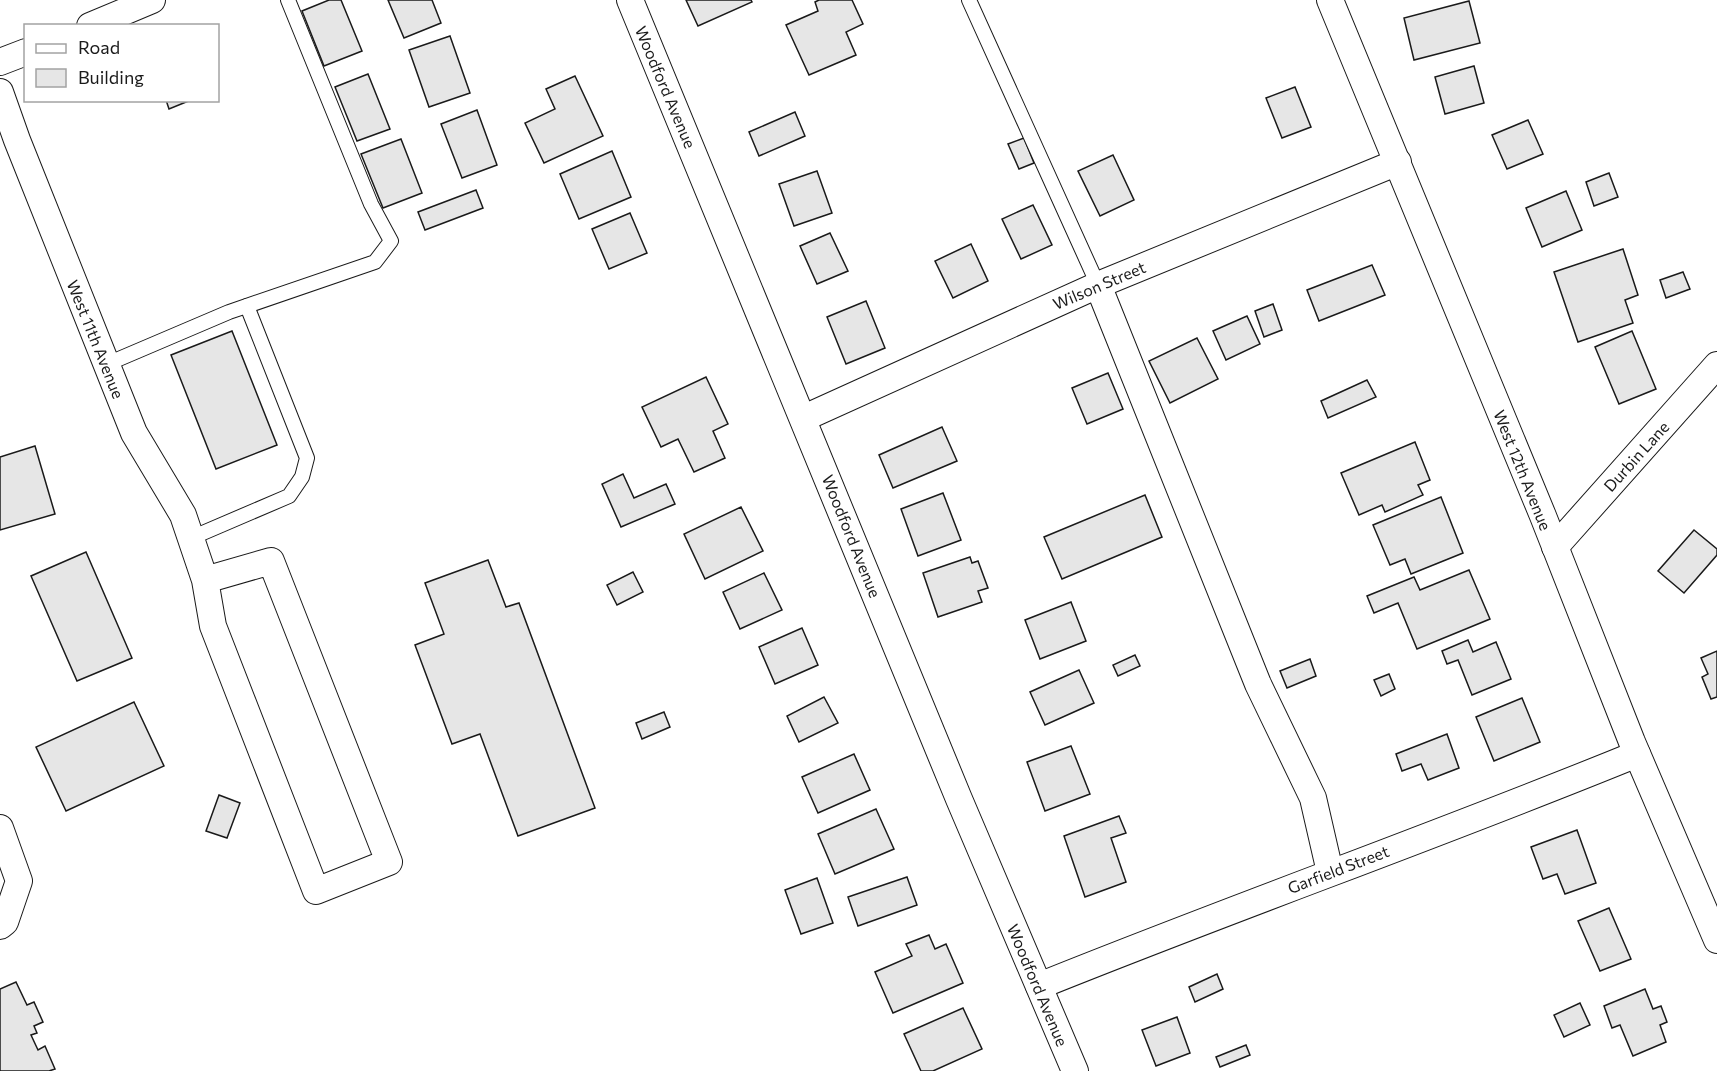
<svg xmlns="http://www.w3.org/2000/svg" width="1717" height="1071" viewBox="0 0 1717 1071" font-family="Commissioner,sans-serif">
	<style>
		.building { fill: #e6e6e6; stroke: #1a1a1a; stroke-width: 1.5 }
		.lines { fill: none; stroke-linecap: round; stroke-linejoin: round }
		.lane-casing { stroke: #1a1a1a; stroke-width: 16 }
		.street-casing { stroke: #1a1a1a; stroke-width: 28 }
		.lane { stroke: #fff; stroke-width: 14 }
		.street { stroke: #fff; stroke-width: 26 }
		.labels { text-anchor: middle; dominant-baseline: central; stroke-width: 4.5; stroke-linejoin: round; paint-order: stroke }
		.street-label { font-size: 16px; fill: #1a1a1a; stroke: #fff }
	</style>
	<rect width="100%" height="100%" fill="#fff"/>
	<g class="building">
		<path d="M329 0H341L362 51 324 66 302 11Z"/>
		<path d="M388 0H432L441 23 404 38Z"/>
		<path d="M686 0H751L752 2 698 26Z"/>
		<path d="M819 0H852L863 24 846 32 856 55 809 75 786 25 818 11 815 2Z"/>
		<path d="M1469 1 1480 43 1414 60 1404 18Z"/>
		<path d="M450 36 470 93 429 107 409 50Z"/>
		<path d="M1474 66 1484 103 1445 114 1435 77Z"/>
		<path d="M368 74 390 129 357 141 335 87Z"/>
		<path d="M575 76 603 136 544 163 525 123 555 109 546 89Z"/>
		<path d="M1295 87 1311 127 1282 138 1266 98Z"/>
		<path d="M166 100H191L169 109Z"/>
		<path d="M477 110 497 165 462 178 441 124Z"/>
		<path d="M795 112 805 136 759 156 749 132Z"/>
		<path d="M1528 120 1543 154 1507 169 1492 135Z"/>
		<path d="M1024 138 1034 163 1019 169 1008 144Z"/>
		<path d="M401 139 422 193 383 208 361 154Z"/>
		<path d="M612 151 631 197 579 219 560 174Z"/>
		<path d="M1113 155 1134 200 1100 216 1078 171Z"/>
		<path d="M817 171 832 213 794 226 779 184Z"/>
		<path d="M1609 173 1618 197 1594 206 1586 182Z"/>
		<path d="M476 190 483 208 425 230 418 212Z"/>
		<path d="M1566 191 1582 230 1542 247 1526 208Z"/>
		<path d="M1033 205 1052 245 1021 259 1002 219Z"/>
		<path d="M630 213 647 253 609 269 592 229Z"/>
		<path d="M830 233 848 271 817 284 800 246Z"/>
		<path d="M971 244 988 281 953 298 935 261Z"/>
		<path d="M1623 249 1638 295 1625 300 1633 323 1578 342 1554 272Z"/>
		<path d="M1372 265 1385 295 1319 321 1307 290Z"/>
		<path d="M1683 272 1690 289 1666 298 1660 280Z"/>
		<path d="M866 301 885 348 846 364 827 317Z"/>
		<path d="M1273 304 1282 330 1264 337 1255 311Z"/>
		<path d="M1247 316 1260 344 1226 360 1213 331Z"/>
		<path d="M232 331 277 445 216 469 171 355Z"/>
		<path d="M1632 331 1656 389 1619 404 1595 347Z"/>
		<path d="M1197 338 1218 379 1170 403 1149 361Z"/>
		<path d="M1108 373 1123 409 1087 424 1072 388Z"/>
		<path d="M706 377 728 424 713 431 725 458 694 472 678 439 661 447 642 407Z"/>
		<path d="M1367 380 1376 397 1328 418 1321 401Z"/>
		<path d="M942 427 957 461 893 488 879 455Z"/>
		<path d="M1415 442 1430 480 1418 485 1423 495 1385 512 1382 505 1359 515 1341 473Z"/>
		<path d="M35 446 55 514 0 530V457Z"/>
		<path d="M623 474 634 498 666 484 675 504 621 527 602 484Z"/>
		<path d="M943 493 961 540 918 556 901 509Z"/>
		<path d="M1145 495 1162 537 1062 579 1044 537Z"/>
		<path d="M1441 497 1463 553 1411 574 1405 559 1390 565 1373 525Z"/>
		<path d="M741 507 763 551 705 579 684 534Z"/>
		<path d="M1694 530 1717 549V555L1684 593 1658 571Z"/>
		<path d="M86 552 132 658 77 681 31 576Z"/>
		<path d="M970 557 972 563 978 561 988 588 978 591 982 602 938 617 923 573Z"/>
		<path d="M488 560 506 607 519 603 595 808 518 836 480 734 452 744 415 645 444 634 425 583Z"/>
		<path d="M1469 570 1490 619 1417 649 1398 603 1374 613 1367 596 1414 577 1420 590Z"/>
		<path d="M633 572 643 592 617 605 607 585Z"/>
		<path d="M764 573 782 610 740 629 723 592Z"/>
		<path d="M1071 602 1086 641 1040 659 1025 620Z"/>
		<path d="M802 628 818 665 775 684 759 647Z"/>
		<path d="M1468 640 1473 652 1496 642 1511 679 1472 695 1458 660 1447 664 1442 651Z"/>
		<path d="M1717 651V697L1711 699 1702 677 1708 674 1701 658Z"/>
		<path d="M1135 655 1140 666 1118 676 1113 665Z"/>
		<path d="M1310 659 1316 676 1287 688 1280 671Z"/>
		<path d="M1079 670 1094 703 1045 725 1030 692Z"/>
		<path d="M1389 674 1395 689 1381 696 1374 680Z"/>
		<path d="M824 697 838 723 799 742 787 716Z"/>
		<path d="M1522 698 1540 742 1494 761 1476 717Z"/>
		<path d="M134 702 164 766 66 811 36 747Z"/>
		<path d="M664 712 670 727 642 739 636 723Z"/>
		<path d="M1447 734 1459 768 1428 780 1421 764 1402 771 1396 754Z"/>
		<path d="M1071 746 1090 794 1045 811 1027 762Z"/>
		<path d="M854 754 870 790 818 813 802 777Z"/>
		<path d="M219 795 240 803 227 838 206 831Z"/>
		<path d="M876 809 894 849 835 874 818 834Z"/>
		<path d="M1119 816 1126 833 1111 838 1126 882 1085 897 1064 836Z"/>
		<path d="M1577 830 1596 883 1565 894 1557 874 1543 879 1531 847Z"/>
		<path d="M907 877 917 905 858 926 848 897Z"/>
		<path d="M817 878 833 923 801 934 785 890Z"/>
		<path d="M1609 908 1631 959 1600 971 1578 921Z"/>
		<path d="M929 935 935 949 946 944 963 983 893 1013 875 972 912 956 906 944Z"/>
		<path d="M1217 974 1223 989 1195 1002 1189 987Z"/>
		<path d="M16 982 27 1005 34 1002 43 1022 34 1026 37 1033 31 1035 38 1050 45 1046 55 1069 49 1071H0V989Z"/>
		<path d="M1645 989 1653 1009 1661 1006 1667 1022 1660 1025 1666 1042 1633 1056 1620 1025 1612 1028 1604 1006Z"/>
		<path d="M1580 1003 1590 1025 1564 1037 1554 1015Z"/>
		<path d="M963 1008 982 1049 933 1071H921L904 1034Z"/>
		<path d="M1177 1017 1190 1053 1156 1066 1142 1030Z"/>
		<path d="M1246 1045 1250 1055 1220 1067 1216 1057Z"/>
	</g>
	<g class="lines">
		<defs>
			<g id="lane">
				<path d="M969 0 1098 285"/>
				<path d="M107 364 229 312 375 262 391 241 371 204 288 0"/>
				<path d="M191 538 289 496 302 477 307 458 247 306"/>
			</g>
			<g id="street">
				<path d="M630 0 959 799 1075 1071"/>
				<path d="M1330 0 1543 516 1632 742 1717 940"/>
				<path d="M90 26 152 0"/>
				<path d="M0 62 26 52"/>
				<path d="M0 92 17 140 134 433 183 515 205 580 213 626 316 891 389 862 271 561 205 580"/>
				<path d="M1098 285 1258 684 1313 798 1330 872"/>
				<path d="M804 418 1098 285 1398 162"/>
				<path d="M1555 547 1717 365"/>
				<path d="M0 828 19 881 5 922 0 926"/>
				<path d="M1039 986C1237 906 1439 835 1637 754"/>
			</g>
		</defs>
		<use href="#lane" class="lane-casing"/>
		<use href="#street" class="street-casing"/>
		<use href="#lane" class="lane"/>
		<use href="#street" class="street"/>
	</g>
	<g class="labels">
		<g class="street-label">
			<text transform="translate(666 87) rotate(67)">Woodford Avenue</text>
			<text transform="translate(1099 285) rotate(-23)">Wilson Street</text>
			<text transform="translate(96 339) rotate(68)">West 11th Avenue</text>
			<text transform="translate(1636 456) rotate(-48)">Durbin Lane</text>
			<text transform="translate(1523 470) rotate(68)">West 12th Avenue</text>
			<text transform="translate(852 536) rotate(68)">Woodford Avenue</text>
			<text transform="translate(1338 869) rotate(-21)">Garfield Street</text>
			<text transform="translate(1038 985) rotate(67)">Woodford Avenue</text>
		</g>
	</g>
	<rect x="24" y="24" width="195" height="78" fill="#ffffff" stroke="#a3a3a3" stroke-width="1.5"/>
	<rect x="36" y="44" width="30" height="9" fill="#ffffff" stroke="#a3a3a3" stroke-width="1.5"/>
	<text x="78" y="54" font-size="18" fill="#1a1a1a">Road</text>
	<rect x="36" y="69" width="30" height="18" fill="#e6e6e6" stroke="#a3a3a3" stroke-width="1.5"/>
	<text x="78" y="84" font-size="18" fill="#1a1a1a">Building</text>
</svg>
